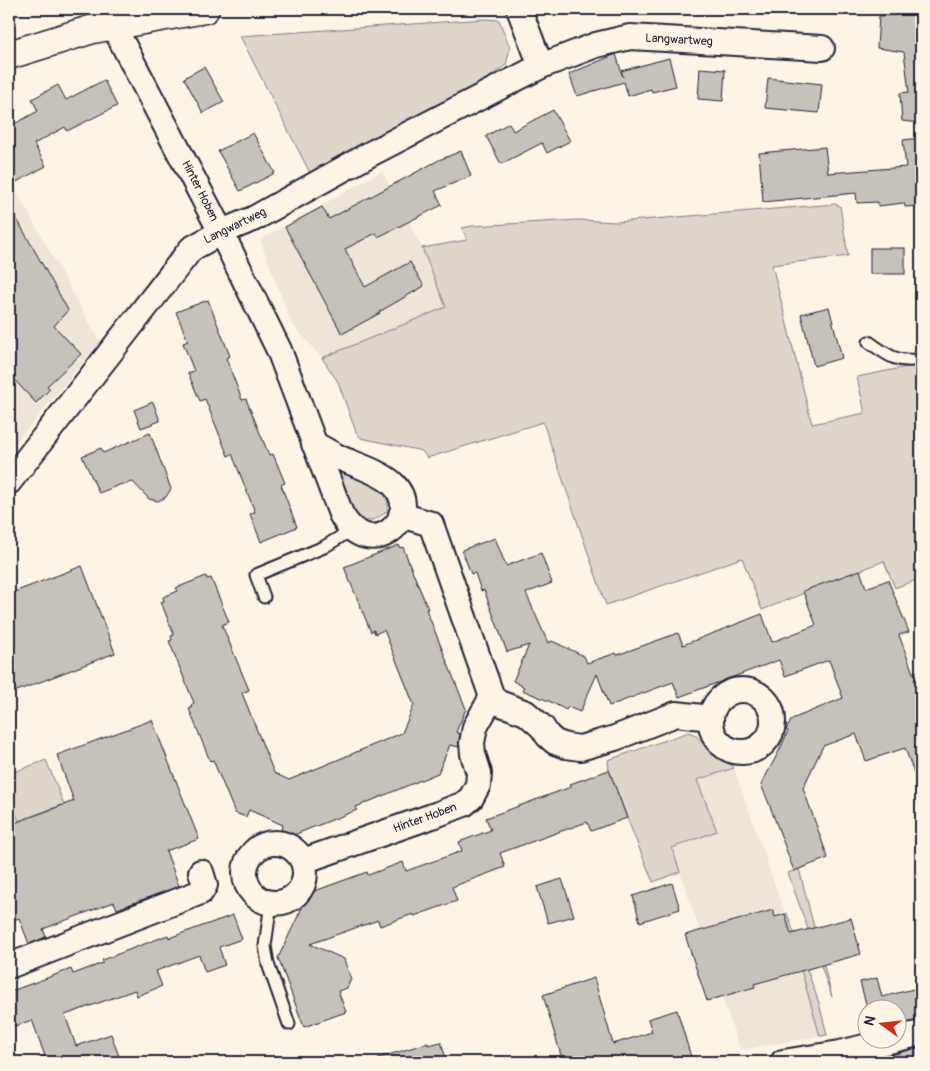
<svg xmlns="http://www.w3.org/2000/svg" width="930" height="1071" viewBox="0 0 930 1071" font-family="Pangolin,sans-serif">
	<style>
		.built { fill: #ece5d8 }
		.green { fill: #dcd6cc; stroke: #7f7c84 }
		.building { fill: #c6c1bb; stroke: #22223b }
		.lines { fill: none; stroke-linecap: round; stroke-linejoin: round }
		.lane-casing { stroke: #22223b; stroke-width: 15 }
		.street-casing { stroke: #22223b; stroke-width: 28 }
		.secondary-casing { stroke: #22223b; stroke-width: 31 }
		.lane { stroke: #fcf5e5; stroke-width: 11 }
		.street { stroke: #fcf5e5; stroke-width: 24 }
		.secondary { stroke: #fcf5e5; stroke-width: 28 }
		.labels { text-anchor: middle; dominant-baseline: central; stroke-width: 4.5; stroke-linejoin: round; paint-order: stroke }
		.street-label { font-size: 12px; fill: #22223b; stroke: #fcf5e5 }
	</style>
	<rect width="100%" height="100%" fill="#fcf5e5"/>
	<filter id="ink" filterUnits="userSpaceOnUse"><feTurbulence type="fractalNoise" baseFrequency=".02" numOctaves="2"/><feDisplacementMap in="SourceGraphic" scale="10" xChannelSelector="R" yChannelSelector="G"/><feConvolveMatrix kernelMatrix="1 2 1 2 8 2 1 2 1" color-interpolation-filters="sRGB"/></filter>
	<g filter="url(#ink)">
		<g class="built">
			<path d="M382 171 422 248 447 307 322 358 292 324 260 240Z"/>
			<path d="M9 178 100 342 9 451Z"/>
			<path d="M734 768 785 914 820 1036 740 1050 672 848 716 831 697 780Z"/>
		</g>
		<g class="green">
			<path d="M485 19 499 20 510 48 506 65 486 80 310 173 240 36Z"/>
			<path d="M835 204 840 206 848 256 772 265 812 424 865 413 857 377 921 364V578L895 588 884 561 762 610 742 558 606 605 543 422 427 458 422 451 361 438 356 432 338 382 322 358 446 307 422 248 467 240 462 228 472 226 578 220 617 222Z"/>
			<path d="M342 469C361 478 393 486 387 511 378 519 367 525 356 516L340 476V472Z"/>
			<path d="M689 732C702 737 700 743 709 752 716 759 727 760 734 768L697 780 717 831 672 848 680 872 653 882 627 818 609 770 608 760Z"/>
			<path d="M46 760 64 804 19 821 9 795V774Z"/>
			<path d="M799 869 832 997 788 873Z"/>
			<path d="M787 913 819 1003 827 1035 820 1036 785 914Z"/>
		</g>
		<g class="building">
			<path d="M921 13V123L902 121 900 93 909 92 904 52 877 48 879 16Z"/>
			<path d="M616 54 623 77 621 71 669 58 676 86 652 92 651 89 628 96 624 82 577 96 569 74Z"/>
			<path d="M204 67 224 102 203 113 184 78Z"/>
			<path d="M700 68 725 70 723 101 698 99Z"/>
			<path d="M768 78 822 84 819 113 765 108Z"/>
			<path d="M104 80 117 106 67 131 65 127 34 144 46 166 9 186V127L38 111 32 99 58 85 66 100Z"/>
			<path d="M553 110 570 141 547 153 542 143 501 164 486 136 509 123 513 131Z"/>
			<path d="M253 133 275 173 240 191 218 151Z"/>
			<path d="M921 138V206L905 207 904 203 878 206V202L857 203 856 193 763 202 759 153 825 147 828 173 906 167 903 140Z"/>
			<path d="M461 151 471 176 435 191 442 205 378 237 376 233 345 249 365 287 410 262 424 286 379 312 380 313 342 334 285 227 322 207 329 219 439 160Z"/>
			<path d="M9 205 68 310 54 326 81 354 47 386 50 389 36 403 9 374Z"/>
			<rect x="870" y="248" width="35" height="26"/>
			<path d="M208 300 230 356 226 358 242 400 246 399 269 455 273 454 285 483 281 485 297 527 261 542 250 514 255 512 232 454 228 456 205 399 200 401 188 373 194 371 183 343 188 341 176 312Z"/>
			<path d="M829 307 842 358 814 366 801 314Z"/>
			<path d="M153 402 160 421 141 428 134 410Z"/>
			<path d="M150 433 171 489 166 497 158 501 149 499 133 482 119 485 99 493 82 456 101 448 103 453Z"/>
			<path d="M495 538 506 566 541 553 552 583 526 593 548 643 552 641 584 656 587 663 616 653 617 655 678 633 683 645 762 614 772 642 816 625 803 591 860 570 866 588 888 580 909 632 899 635 913 673 921 670V787H919L905 748 866 761 856 734 823 746 803 788 828 858 794 871 768 801 761 785 780 749 788 731 786 730 792 719 843 698 829 660 785 676 779 660 679 697 673 682 609 706 597 674 580 712 568 707 566 710 551 702 522 690 524 687 513 681 529 645 507 652 484 590 481 591 475 573 471 574 462 550Z"/>
			<path d="M399 545 400 548 403 547 412 570 428 609H426L466 709 456 732 460 734 459 747 450 745 438 773 356 807 357 810 291 836 280 832 283 825 249 810 246 817 235 813 213 760 210 761 189 709 192 708 191 705 194 703 169 641 172 640 171 636 174 635 161 602 164 601 163 597 178 591 176 588 206 576 207 579 211 578 229 622 222 625 249 690 242 693 274 773 289 780 402 733 414 705 384 630 375 634 374 630 371 632 344 567Z"/>
			<path d="M82 566 115 653 9 694V594Z"/>
			<path d="M152 720 199 839 166 851 179 886 117 909 114 902 43 929 46 937 29 944 19 918 9 922V825L74 801 57 755Z"/>
			<path d="M609 770 627 818 591 831 587 822 500 853 505 867 452 887 457 901 414 916 413 914 380 926 378 920 310 944 344 959 351 979 347 988 338 991 346 1012 304 1027 278 958 309 893 367 872 368 875 403 862 406 871 462 851 459 842 491 830 486 818 571 787 570 784Z"/>
			<path d="M562 879 574 916 548 923 537 887Z"/>
			<path d="M672 883 680 909 640 922 633 896Z"/>
			<path d="M773 910 775 917 785 914 791 934 851 918 861 954 754 984 755 987 707 1001 685 935Z"/>
			<path d="M233 915 242 939 219 947 225 965 205 972 199 955 156 971 162 986 137 996 135 990 65 1015 76 1046 111 1034 121 1062H38L37 1059 45 1056 32 1020 15 1026 13 1021 9 1023V992L71 969 73 974 103 963 102 960 110 957 168 935 169 938Z"/>
			<path d="M594 978 613 1044 652 1032 648 1019 677 1010 691 1057 666 1062H563L543 995Z"/>
			<path d="M877 978 882 997 921 987V1020L898 1025V1008H868V1011L860 982Z"/>
			<path d="M441 1042 447 1062H379L378 1058 428 1043V1045Z"/>
			<path d="M921 1047V1059L911 1062H880L879 1058Z"/>
		</g>
		<g class="lines">
			<defs>
				<g id="lane">
					<path d="M869 342C887 355 898 364 921 359"/>
					<path d="M264 597 256 575 324 547 353 529"/>
					<path d="M271 903 265 946 268 964 289 1024"/>
				</g>
				<g id="street">
					<path d="M519 9 541 66"/>
					<path d="M113 25 221 232 279 350 341 514C369 566 426 517 393 484 381 472 353 464 338 457 330 453 322 448 314 444"/>
					<path d="M9 482 191 249 221 232 253 219 370 154 541 66 596 45 630 37 822 48"/>
					<path d="M401 515 431 524 492 697"/>
					<circle cx="742" cy="721" r="31"/>
					<circle cx="275" cy="873" r="30"/>
					<path d="M303 861 438 814 464 804 471 798 478 785 479 773 473 754 472 743 475 727 492 697 499 703 526 713 542 727 548 736 555 742 566 746 580 748 615 738 676 714 711 718"/>
					<path d="M9 966 201 892 205 885 201 872"/>
					<path d="M783 1062 840 1053 921 1033"/>
				</g>
				<path id="secondary" d="M9 55 93 29 205 9"/>
			</defs>
			<use href="#lane" class="lane-casing"/>
			<use href="#street" class="street-casing"/>
			<use href="#secondary" class="secondary-casing"/>
			<use href="#lane" class="lane"/>
			<use href="#street" class="street"/>
			<use href="#secondary" class="secondary"/>
		</g>
	</g>
	<g class="labels">
		<g class="street-label">
			<text transform="translate(679 40) rotate(3)">Langwartweg</text>
			<text transform="translate(200 191) rotate(63)">Hinter Hoben</text>
			<text transform="translate(235 226) rotate(-26)">Langwartweg</text>
			<text transform="translate(425 818) rotate(-20)">Hinter Hoben</text>
		</g>
	</g>
	<rect width="930" height="1071" fill="none" stroke="#fcf5e5" stroke-width="30"/>
	<rect x="15" y="15" width="900" height="1041" fill="none" stroke="#22223b" stroke-width="2" filter="url(#ink)"/>
	<g transform="translate(882 1024) rotate(285)"><circle r="24" fill="#fcf5e5" stroke="#a5a1a1"/>
	<path d="M0-4L9 19L0 12L-9 19Z" fill="#c8321e"/>
	<text y="-8" font-size="14" font-weight="bold" text-anchor="middle" fill="#22223b">N</text>
	</g>
</svg>
